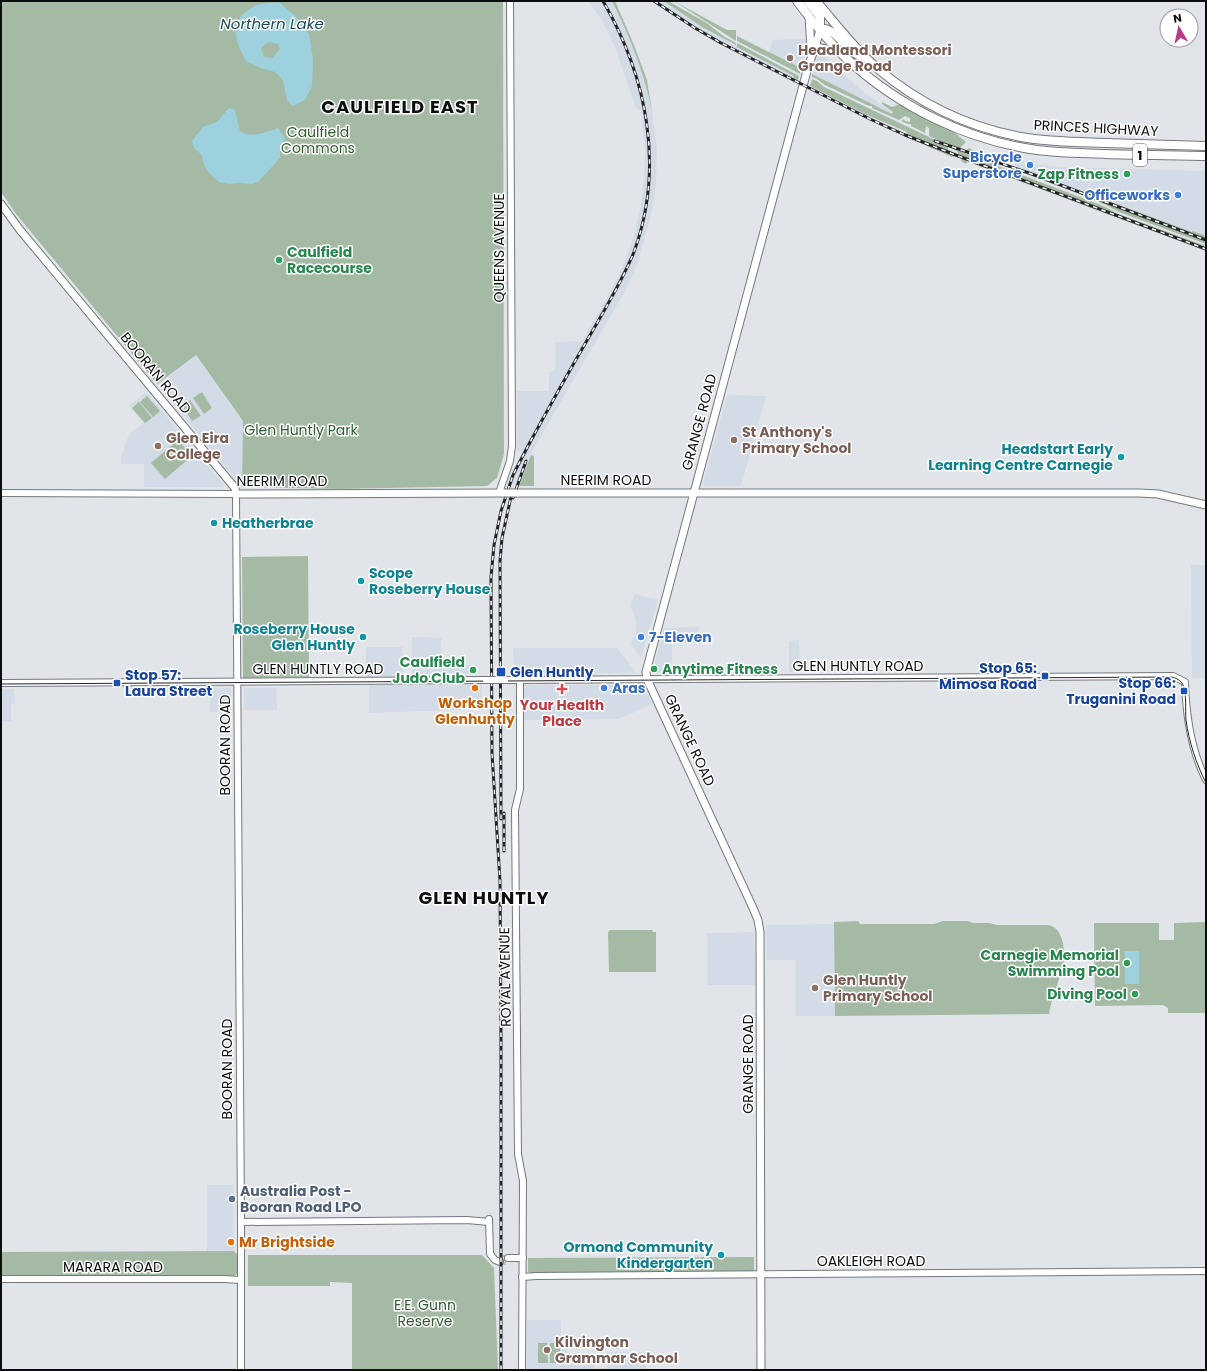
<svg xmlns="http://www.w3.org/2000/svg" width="1207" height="1371" viewBox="0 0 1207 1371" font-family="Poppins,sans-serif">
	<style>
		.built { fill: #d3dbe6 }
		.green { fill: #a5baa4 }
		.water { fill: #9cd1dd; fill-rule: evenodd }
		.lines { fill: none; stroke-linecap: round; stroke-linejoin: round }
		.tertiary-tunnel { stroke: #c1c5c8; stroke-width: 6; stroke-dasharray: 6 3; stroke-linecap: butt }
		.tertiary-casing { stroke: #75787c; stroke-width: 8 }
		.secondary-casing { stroke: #75787c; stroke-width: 9 }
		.trunk-casing { stroke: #75787c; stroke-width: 10 }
		.tertiary { stroke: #fff; stroke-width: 6 }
		.secondary { stroke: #fff; stroke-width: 7 }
		.trunk { stroke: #fff; stroke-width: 8 }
		.tram { stroke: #232426; stroke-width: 1 }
		.rail-casing { stroke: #232426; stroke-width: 3 }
		.rail { stroke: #fff; stroke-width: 1.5; stroke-dasharray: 4.5; stroke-linecap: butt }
		.tertiary-bridge-casing { stroke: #75787c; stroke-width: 8; stroke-linecap: butt }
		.secondary-bridge-casing { stroke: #75787c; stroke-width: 9; stroke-linecap: butt }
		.tertiary-bridge { stroke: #fff; stroke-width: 6 }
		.secondary-bridge { stroke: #fff; stroke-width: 7 }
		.education-dot { fill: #8d6e63; stroke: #fff; stroke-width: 1.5 }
		.shop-dot { fill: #3f7fe0; stroke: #fff; stroke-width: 1.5 }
		.leisure-dot { fill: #2e9e5b; stroke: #fff; stroke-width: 1.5 }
		.culture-dot { fill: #0f9aa8; stroke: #fff; stroke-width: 1.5 }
		.transit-dot { fill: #1a4fb4; stroke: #fff; stroke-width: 1.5 }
		.food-dot { fill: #e8710a; stroke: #fff; stroke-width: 1.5 }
		.health-dot { fill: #e0444e; stroke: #fff; stroke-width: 1.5 }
		.service-dot { fill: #5c6f8a; stroke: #fff; stroke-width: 1.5 }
		.labels { text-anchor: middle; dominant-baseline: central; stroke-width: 3; stroke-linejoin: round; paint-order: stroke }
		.shield { fill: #fff; stroke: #555656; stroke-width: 1 }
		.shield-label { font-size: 13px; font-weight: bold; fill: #0c0d0e }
		.education-label { font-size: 14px; font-weight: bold; fill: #785e54; stroke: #fff; text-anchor: start }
		.street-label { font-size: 14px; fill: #0c0d0e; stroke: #fff }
		.park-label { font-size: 14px; fill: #2e5b2e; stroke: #fff }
		.shop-label { font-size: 14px; font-weight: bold; fill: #366cbe; stroke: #fff; text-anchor: end }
		.leisure-label { font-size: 14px; font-weight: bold; fill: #27864d; stroke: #fff; text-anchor: end }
		.culture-label { font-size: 14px; font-weight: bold; fill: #0d838f; stroke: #fff; text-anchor: end }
		.transit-label { font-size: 14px; font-weight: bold; fill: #164399; stroke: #fff; text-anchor: end }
		.food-label { font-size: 14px; font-weight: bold; fill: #c56008; stroke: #fff }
		.health-label { font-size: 14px; font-weight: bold; fill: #be3a42; stroke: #fff }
		.service-label { font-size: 14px; font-weight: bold; fill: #4e5e75; stroke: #fff; text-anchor: start }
		.water-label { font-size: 15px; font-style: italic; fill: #1a4852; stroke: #fff }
		.district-label { font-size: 18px; font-weight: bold; letter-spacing: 1px; fill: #0c0d0e; stroke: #fff }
	</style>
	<rect width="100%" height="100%" fill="#e1e5e9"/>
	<g class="built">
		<path d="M588 1H612L633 46 644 75 652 111 657 148 656 181 652 212 637 265 625 291 550 420 532 452 519 486 509 483 522 451H517V391H548L549 388V372L555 371V342L582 341 605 302 622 268 634 236 641 205 644 177 645 151 641 111 636 108 615 47 602 20Z"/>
		<path d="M651 1H668L704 23 702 27 727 41 799 77 797 84 700 33Z"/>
		<path d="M806 39 805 51 801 68 769 52 773 40Z"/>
		<path d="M819 51 837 68 862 91 894 113 893 114 812 74Z"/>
		<path d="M999 157 1033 164 1061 167 1206 171V236L1193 232V233L998 159Z"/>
		<path d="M195 355 243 421 242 487 157 384Z"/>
		<path d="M145 393 148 394 224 485 222 487H144V464H121V458L129 434 144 423 129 406Z"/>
		<path d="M727 395 766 396 741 486H704L703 484Z"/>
		<path d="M1191 565H1206V678H1192Z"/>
		<path d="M635 594 658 600 641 658 631 644 636 632V623L631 605Z"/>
		<path d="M698 627 699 643H672V672L654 673 653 670 664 628Z"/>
		<path d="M412 637 441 638V666L447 665V666L474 665V674H412Z"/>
		<path d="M799 640 800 672H789V641Z"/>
		<path d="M366 647H402L403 676 366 677Z"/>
		<path d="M617 648 635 671 634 673 514 674 513 648Z"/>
		<path d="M369 685H482L481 709 369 713Z"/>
		<path d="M524 685H643L652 704 619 719 524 720Z"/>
		<path d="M210 688H230L231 690V712H210Z"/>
		<path d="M245 688H277V710H244V689Z"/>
		<path d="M1 689H14L15 704H11V721H1Z"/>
		<path d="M834 924 835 1016H795V960H767L766 925Z"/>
		<path d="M754 932 755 985H707V933Z"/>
		<path d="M207 1185H233L234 1251H207Z"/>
		<path d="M527 1320H561V1341H567V1359H594V1370H527Z"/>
		<rect x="607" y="1352" width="39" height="18"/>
	</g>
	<g class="green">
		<path d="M1 1H503L504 454 497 478 487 486 337 489 242 487 243 421 196 355 157 384 16 214 1 192Z"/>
		<path d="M612 1H615L634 45 647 80 652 111C644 72 630 37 612 1Z"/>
		<path d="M664 1H668L705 22 725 37 736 43V45L702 27Z"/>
		<path d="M674 1 727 30H736V41Z"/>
		<path d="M737 36 801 68 800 74 737 41Z"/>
		<path d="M737 43 799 76 797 82 793 80 794 76 737 47Z"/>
		<path d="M812 74 892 114 893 112 882 104V102L892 107 900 104 933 122 954 132 966 142 959 149 929 136V128L926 126 925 133 911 126V124H908L901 121 904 119 905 121 910 122V118L905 116 899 120 872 108V106H869L825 85 817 79 812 77Z"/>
		<path d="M812 79 817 81 824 87 948 146V150L958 154 952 157 884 127 809 89V87L876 121 906 134 907 132 867 115 810 86Z"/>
		<path d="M950 147 977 158 1101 205 1121 215 1206 246V251L971 163V160L969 159 966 164 961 161 963 157 958 155V152Z"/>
		<path d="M968 148 1000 160 1001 165 966 152Z"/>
		<path d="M1081 191 1192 232 1193 231 1206 236V244L1119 212 1106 205 1081 195Z"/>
		<path d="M202 392 212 408 204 414 193 398Z"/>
		<path d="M147 396 160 411 153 417 140 402Z"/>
		<path d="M190 400 201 416 192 421 182 406Z"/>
		<path d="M139 402 152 418 145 423 132 408Z"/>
		<path d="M178 440 192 456 165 479 151 463Z"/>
		<path d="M531 455 534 456V486H519Z"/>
		<path d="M308 556 309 677 243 678 242 557Z"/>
		<path d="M858 921 860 924H934L943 921H968L973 923H989L997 925H1047C1062 926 1065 947 1064 960 1061 978 1052 995 1049 1014L835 1016 834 922Z"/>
		<path d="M1206 922V1013H1168V1008L1163 1005 1095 1006 1094 923H1159V940H1174V923Z"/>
		<path d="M610 930H652L653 932H656V972H609L608 932Z"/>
		<path d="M234 1251 237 1254V1274L234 1276 1 1277V1252Z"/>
		<path d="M248 1255H482L494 1268 498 1370H352V1283L330 1282V1286H248Z"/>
		<path d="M754 1257V1272L535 1274 528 1272V1258Z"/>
		<path d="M538 1343H547L548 1363H538Z"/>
		<rect x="550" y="1343" width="10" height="20"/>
	</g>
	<g class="water">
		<path d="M279 2 297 18 309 34 313 59 312 86 305 100 292 106 287 100 283 80 275 72 263 69 246 61C237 44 228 25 247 11 250 8 256 5 260 4 266 3 273 3 279 2ZM268 42 278 44 280 49 272 58 264 57 261 48Z"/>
		<path d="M229 108 235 110 240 131C252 139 266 132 278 128L285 138 280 149V158L258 182 252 184 239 183 229 184 219 182 210 174 204 165 202 155 194 148 192 141 203 127 217 122Z"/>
		<path d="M1124 951H1139V984H1125V954L1124 953Z"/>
	</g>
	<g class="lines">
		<g class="tertiary-tunnel">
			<path d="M500 1258H508"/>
			<path d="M500 1262H508"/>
		</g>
		<defs>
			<g id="tertiary">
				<path d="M1 493 236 494 241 1222V1370"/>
				<path d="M499 493 510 461 512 446 510 1"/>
				<path d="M505 680 1173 676 1185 682C1186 716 1191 750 1206 780"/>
				<path d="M520 680V789L515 810 518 1154 523 1181 522 1370"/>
				<path d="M1 683 486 680"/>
				<path d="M489 1219 490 1254 495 1260 500 1262"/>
				<path d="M241 1222 467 1220 489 1222"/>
				<path d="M508 1258H523"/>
				<path d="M522 1277 536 1276 1206 1271"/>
				<path d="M1 1279H224L241 1280"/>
			</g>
			<g id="secondary">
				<path d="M809 16 811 48"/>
				<path d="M816 47 840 52"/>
				<path d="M1 204 20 230 235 488 236 494 505 493"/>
				<path d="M517 493H1139L1158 494 1206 505"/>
				<path d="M761 1370 760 932 758 920 753 908 647 679 646 672 807 71C811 57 817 44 820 29"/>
			</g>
			<g id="trunk">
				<path d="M797 1C812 21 828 41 846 58 899 107 966 140 1037 150 1060 153 1083 153 1106 154 1139 155 1173 155 1206 156"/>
				<path d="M807 1 820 17V29"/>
				<path d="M816 1C836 24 854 49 877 68 918 103 968 127 1021 137 1049 142 1077 142 1106 143 1139 144 1173 145 1206 146"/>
				<path d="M820 29C835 26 846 51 860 56"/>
			</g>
		</defs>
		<use href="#tertiary" class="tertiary-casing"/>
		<use href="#secondary" class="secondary-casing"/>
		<use href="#trunk" class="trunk-casing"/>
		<use href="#tertiary" class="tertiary"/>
		<use href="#secondary" class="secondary"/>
		<use href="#trunk" class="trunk"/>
		<path class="tram" d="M1 684 1171 677C1176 678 1181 680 1183 685 1187 695 1185 709 1186 720 1189 742 1196 763 1206 783"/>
		<defs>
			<g id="rail">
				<path d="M654 1 695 28 721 43 870 119 905 135 953 154 1206 249"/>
				<path d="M935 141 1029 173 1206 240"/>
				<path d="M513 498 526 461"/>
				<path d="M501 819 500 561 502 538 512 492"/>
				<path d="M504 851V813"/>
				<path d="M501 1370V1039L500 881 492 753 491 577 494 545 501 511 513 475 528 446C549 407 571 368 593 330 608 304 623 279 634 252 665 167 647 77 603 1"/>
			</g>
		</defs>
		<use href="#rail" class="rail-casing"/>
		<use href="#rail" class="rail"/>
		<defs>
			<path id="tertiary-bridge" d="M486 680H505"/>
			<path id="secondary-bridge" d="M505 493H517"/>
		</defs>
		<use href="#tertiary-bridge" class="tertiary-bridge-casing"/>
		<use href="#secondary-bridge" class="secondary-bridge-casing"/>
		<use href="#tertiary-bridge" class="tertiary-bridge"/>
		<use href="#secondary-bridge" class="secondary-bridge"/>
	</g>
	<g class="education-dot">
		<circle cx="790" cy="58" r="4"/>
		<circle cx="734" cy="440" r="4"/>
		<circle cx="158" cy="446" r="4"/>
		<circle cx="815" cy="988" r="4"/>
		<circle cx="547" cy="1350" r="4"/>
	</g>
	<g class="shop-dot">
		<circle cx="1030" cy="165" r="4"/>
		<circle cx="1178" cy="195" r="4"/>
		<circle cx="641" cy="637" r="4"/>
		<circle cx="604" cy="688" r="4"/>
	</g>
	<g class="leisure-dot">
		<circle cx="1127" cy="174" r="4"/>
		<circle cx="279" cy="260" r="4"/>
		<circle cx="654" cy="669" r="4"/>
		<circle cx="473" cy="670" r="4"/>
		<circle cx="1127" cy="963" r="4"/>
		<circle cx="1135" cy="994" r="4"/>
	</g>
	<g class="culture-dot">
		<circle cx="1121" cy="457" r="4"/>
		<circle cx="214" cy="523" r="4"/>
		<circle cx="361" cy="581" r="4"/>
		<circle cx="363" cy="637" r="4"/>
		<circle cx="721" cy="1255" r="4"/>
	</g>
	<g class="transit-dot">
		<rect x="496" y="667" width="10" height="10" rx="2"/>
		<rect x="1041" y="672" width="8" height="8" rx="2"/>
		<rect x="113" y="679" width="8" height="8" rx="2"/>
		<rect x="1180" y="687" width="8" height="8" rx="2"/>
	</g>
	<g class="food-dot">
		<circle cx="475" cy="688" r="4"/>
		<circle cx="231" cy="1242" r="4"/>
	</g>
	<path class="health-dot" d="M560 683h4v4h4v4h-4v4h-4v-4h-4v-4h4z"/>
	<circle class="service-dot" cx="232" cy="1199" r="4"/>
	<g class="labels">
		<rect class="shield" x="1133" y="144" width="14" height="22" rx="3"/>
		<g class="shield-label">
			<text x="1140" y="155">1</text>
		</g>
		<g class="education-label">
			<text x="798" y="50">Headland Montessori<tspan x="798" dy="16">Grange Road</tspan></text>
			<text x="742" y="432">St Anthony's<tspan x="742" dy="16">Primary School</tspan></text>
			<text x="166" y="438">Glen Eira<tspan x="166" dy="16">College</tspan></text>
			<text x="823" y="980">Glen Huntly<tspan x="823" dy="16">Primary School</tspan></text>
			<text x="555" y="1342">Kilvington<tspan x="555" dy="16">Grammar School</tspan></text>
		</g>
		<g class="street-label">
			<text transform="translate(1096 128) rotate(3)">PRINCES HIGHWAY</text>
			<text transform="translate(499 248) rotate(-90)">QUEENS AVENUE</text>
			<text transform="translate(156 373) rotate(50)">BOORAN ROAD</text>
			<text transform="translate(699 422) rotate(-75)">GRANGE ROAD</text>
			<text x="606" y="480">NEERIM ROAD</text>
			<text x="282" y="481">NEERIM ROAD</text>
			<text x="858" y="666">GLEN HUNTLY ROAD</text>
			<text x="318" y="669">GLEN HUNTLY ROAD</text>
			<text transform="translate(690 740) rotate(65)">GRANGE ROAD</text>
			<text transform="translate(225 745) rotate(-90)">BOORAN ROAD</text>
			<text transform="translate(505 977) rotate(-91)">ROYAL AVENUE</text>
			<text transform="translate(748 1064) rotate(-90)">GRANGE ROAD</text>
			<text transform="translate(227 1069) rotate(-90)">BOORAN ROAD</text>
			<text x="871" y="1261">OAKLEIGH ROAD</text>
			<text x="113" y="1267">MARARA ROAD</text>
		</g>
		<g class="park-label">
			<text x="318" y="132">Caulfield<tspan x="318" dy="16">Commons</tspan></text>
			<text x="301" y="430">Glen Huntly Park</text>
			<text x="425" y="1305">E.E. Gunn<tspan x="425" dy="16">Reserve</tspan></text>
		</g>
		<g class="shop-label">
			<text x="1022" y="157">Bicycle<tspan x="1022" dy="16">Superstore</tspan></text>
			<text x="1170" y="195">Officeworks</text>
			<text x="649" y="637" text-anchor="start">7-Eleven</text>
			<text x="612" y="688" text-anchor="start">Aras</text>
		</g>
		<g class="leisure-label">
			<text x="1119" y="174">Zap Fitness</text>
			<text x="287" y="252" text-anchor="start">Caulfield<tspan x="287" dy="16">Racecourse</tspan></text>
			<text x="465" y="662">Caulfield<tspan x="465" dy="16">Judo Club</tspan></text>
			<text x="662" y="669" text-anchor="start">Anytime Fitness</text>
			<text x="1119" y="955">Carnegie Memorial<tspan x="1119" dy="16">Swimming Pool</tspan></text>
			<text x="1127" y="994">Diving Pool</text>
		</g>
		<g class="culture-label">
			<text x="1113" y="449">Headstart Early<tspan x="1113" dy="16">Learning Centre Carnegie</tspan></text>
			<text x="222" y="523" text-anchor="start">Heatherbrae</text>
			<text x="369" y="573" text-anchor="start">Scope<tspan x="369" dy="16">Roseberry House</tspan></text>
			<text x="355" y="629">Roseberry House<tspan x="355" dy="16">Glen Huntly</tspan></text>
			<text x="713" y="1247">Ormond Community<tspan x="713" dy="16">Kindergarten</tspan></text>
		</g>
		<g class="transit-label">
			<text x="1037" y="668">Stop 65:<tspan x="1037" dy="16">Mimosa Road</tspan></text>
			<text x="510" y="672" text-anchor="start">Glen Huntly</text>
			<text x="125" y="675" text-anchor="start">Stop 57:<tspan x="125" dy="16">Laura Street</tspan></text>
			<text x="1176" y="683">Stop 66:<tspan x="1176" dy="16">Truganini Road</tspan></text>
		</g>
		<g class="food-label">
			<text x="475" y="703">Workshop<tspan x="475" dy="16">Glenhuntly</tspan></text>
			<text x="239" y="1242" text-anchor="start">Mr Brightside</text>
		</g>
		<g class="health-label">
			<text x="562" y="705">Your Health<tspan x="562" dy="16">Place</tspan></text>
		</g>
		<g class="service-label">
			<text x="240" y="1191">Australia Post -<tspan x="240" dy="16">Booran Road LPO</tspan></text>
		</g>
		<g class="water-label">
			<text x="272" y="23">Northern Lake</text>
		</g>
		<g class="district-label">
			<text x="400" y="106">CAULFIELD EAST</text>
			<text x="484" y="897">GLEN HUNTLY</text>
		</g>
	</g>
	<rect width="1207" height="1371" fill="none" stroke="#0c0d0e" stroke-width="4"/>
	<g transform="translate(1179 28) rotate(351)"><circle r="19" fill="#ffffff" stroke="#9e9e9f"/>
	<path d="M0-3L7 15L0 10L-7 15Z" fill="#b93a86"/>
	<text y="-6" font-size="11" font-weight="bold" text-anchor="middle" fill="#0c0d0e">N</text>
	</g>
</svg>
